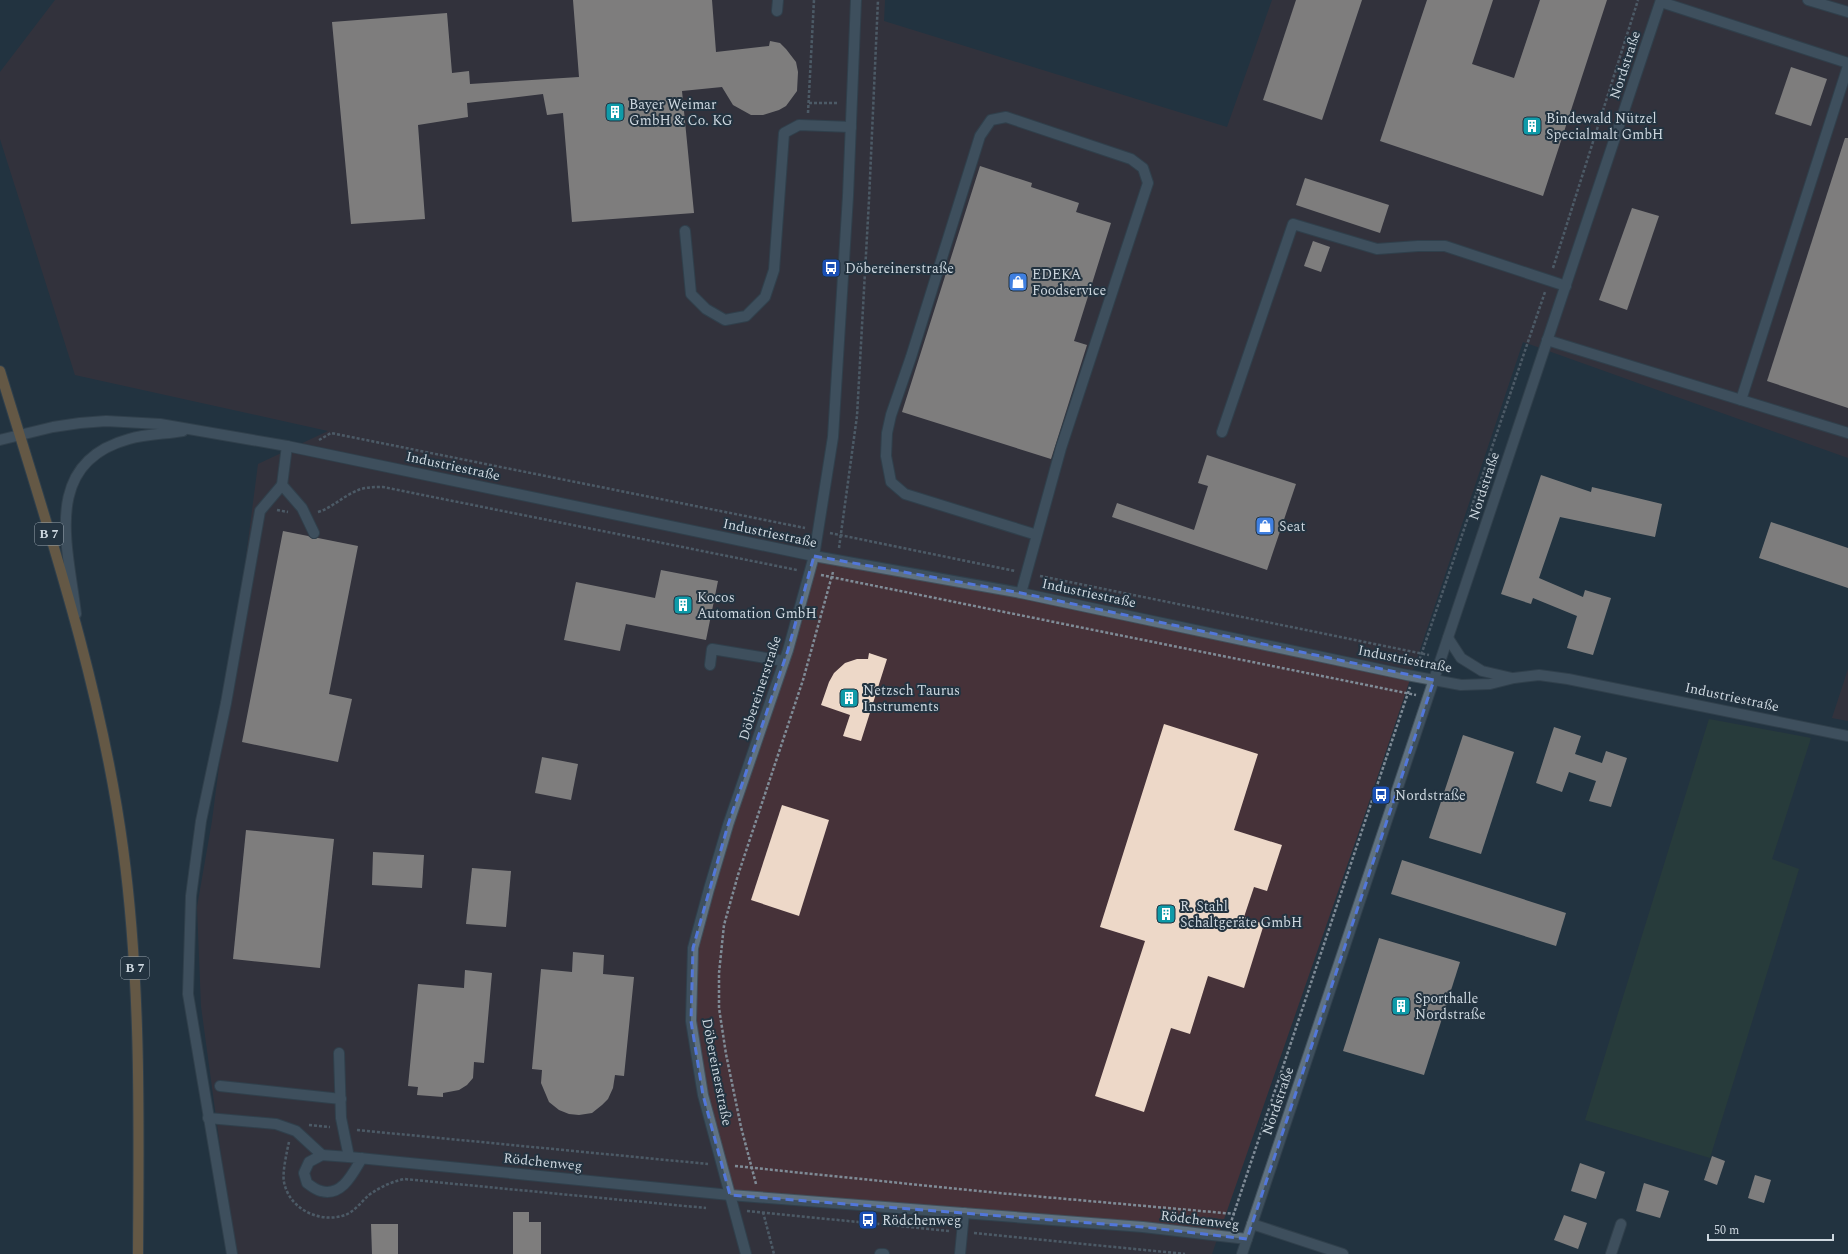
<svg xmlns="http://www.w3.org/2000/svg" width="1848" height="1254" viewBox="0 0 1848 1254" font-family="Spectral,serif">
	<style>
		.industrial { fill: #463239 }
		.green { fill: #2e4535 }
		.building { fill: #edd8c8 }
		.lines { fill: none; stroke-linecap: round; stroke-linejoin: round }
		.minor-casing { stroke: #41505b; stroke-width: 12 }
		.major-casing { stroke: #41505b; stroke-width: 12 }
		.path { stroke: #7f8b96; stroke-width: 2.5; stroke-dasharray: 3 2; stroke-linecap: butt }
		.minor { stroke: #607281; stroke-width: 10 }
		.major { stroke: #b4864c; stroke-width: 10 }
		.marked { fill: none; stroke: #5277da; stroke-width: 3; stroke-dasharray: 8 5; stroke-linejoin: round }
		.labels { text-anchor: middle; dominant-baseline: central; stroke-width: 4; stroke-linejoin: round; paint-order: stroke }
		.shield { fill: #233340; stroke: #9aa6af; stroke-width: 1 }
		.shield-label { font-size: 13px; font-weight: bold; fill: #cdd7df }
		.street-label { font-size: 14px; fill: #cdd7df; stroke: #233340 }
		.poi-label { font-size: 14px; fill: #cdd7df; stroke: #233340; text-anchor: start }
	</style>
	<rect width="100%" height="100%" fill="#233340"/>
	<g class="industrial">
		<path d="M55 0H885L884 21 1227 127 1272 0H1848V458L1523 342 1365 814 1212 1254H236L224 1176 201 1006 197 907 212 821 258 464 328 431 75 375 0 139V72Z"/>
		<path d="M1848 669V721L1832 718Z"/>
	</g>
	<path class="green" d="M1709 719 1811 738 1772 859 1799 869 1710 1158 1585 1120Z"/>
	<g class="building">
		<path d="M573 0H712L716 52 769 46 770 41 780 43 786 49 796 62 798 72 797 91 786 106 779 110 763 115H751L733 105 722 87 682 91 694 213 572 222 563 113 547 115 543 94 467 103 468 117 418 125 425 219 351 224 332 22 447 13 452 73 469 71 470 84 579 77Z"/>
		<path d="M1296 0H1362L1322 120 1263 100Z"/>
		<path d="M1427 0H1493L1472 64 1514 78 1540 0H1607L1543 196 1380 141Z"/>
		<path d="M1791 67 1827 79 1811 126 1775 114Z"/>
		<path d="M1845 138H1848V408L1767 381Z"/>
		<path d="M980 166 1032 183 1031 187 1079 203 1076 212 1111 223 1074 341 1087 345 1051 459 902 412Z"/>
		<path d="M1305 178 1389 205 1380 233 1296 205Z"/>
		<path d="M1632 208 1659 216 1627 310 1599 300Z"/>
		<path d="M1313 241 1330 247 1321 272 1304 266Z"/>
		<path d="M1207 455 1296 484 1267 570 1112 517 1117 503 1194 530 1208 486 1198 483Z"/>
		<path d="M1541 475 1591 492 1592 487 1662 504 1655 537 1560 517 1539 578 1583 597 1585 590 1611 598 1593 655 1567 648 1577 616 1533 598 1531 604 1501 594Z"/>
		<path d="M1771 522 1848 548V588L1759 558Z"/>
		<path d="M283 531 308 536 313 539 318 538 358 546 329 694 352 699 338 762 242 742Z"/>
		<path d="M661 570 718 581 706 640 626 624 620 651 564 640 576 582 655 598Z"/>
		<path d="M869 653 887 659 861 741 843 736 850 715 821 705 829 682 834 673 845 663 857 659H868Z"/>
		<path d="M1164 724 1258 754 1234 830 1282 845 1267 891 1254 887 1244 917 1264 924 1244 988 1208 976 1190 1034 1171 1028 1144 1112 1095 1096 1145 941 1100 927Z"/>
		<path d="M1554 727 1581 736 1575 754 1602 763 1606 751 1627 758 1611 807 1589 801 1596 781 1569 772 1562 792 1536 783Z"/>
		<path d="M1463 735 1514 752 1481 854 1429 838Z"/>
		<path d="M542 757 578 764 571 800 535 793Z"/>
		<path d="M782 805 829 820 799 916 751 900Z"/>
		<path d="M246 830 334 839 320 968 233 959Z"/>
		<path d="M373 852 424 855 422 888 372 885Z"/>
		<path d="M1402 860 1566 913 1556 946 1391 894Z"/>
		<path d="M472 868 511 871 506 927 466 924Z"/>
		<path d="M1379 938 1460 962 1424 1075 1343 1051Z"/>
		<path d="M573 952 604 955 603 974 634 977 624 1076 615 1075 613 1088 608 1099 602 1105 592 1113 579 1115 569 1114 559 1110 549 1102 541 1083 542 1070 532 1069 541 969 572 972Z"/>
		<path d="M465 970 492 973 484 1063 474 1062 473 1078 467 1085 459 1090 443 1093V1097L417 1095 418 1087 408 1086 418 984 464 988Z"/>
		<path d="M1712 1156 1725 1161 1717 1185 1704 1180Z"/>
		<path d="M1580 1163 1605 1172 1596 1199 1571 1191Z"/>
		<path d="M1755 1175 1771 1180 1764 1203 1748 1198Z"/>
		<path d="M1644 1183 1669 1191 1660 1218 1636 1211Z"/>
		<path d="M513 1212H529V1222H541V1254H513Z"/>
		<path d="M1564 1215 1587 1223 1578 1249 1554 1240Z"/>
		<path d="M371 1224H398V1254H372Z"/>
	</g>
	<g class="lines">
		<defs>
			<g id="minor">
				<path d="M1808 0 1848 12"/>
				<path d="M1661 2 1848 63"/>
				<path d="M777 11 778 0"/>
				<path d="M685 231 691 294 706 309 725 320 746 316 765 297 774 270 784 133 799 125 851 127"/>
				<path d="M1547 340 1848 433"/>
				<path d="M1741 400 1848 66"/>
				<path d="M1222 432 1293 224 1377 249 1418 246H1445L1566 286"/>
				<path d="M0 440 53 427 80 423 106 421 160 424 287 446 814 556 1021 593 1407 675 1461 685 1490 684 1514 678 1539 675 1568 679 1848 736"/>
				<path d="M287 446 282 485 302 508 314 533"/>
				<path d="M1021 593 1061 448 1148 183 1143 168 1131 159 1006 117 991 120 980 136 911 357 891 415 887 433 886 456 891 482 905 494 1037 535"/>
				<path d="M76 614C68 546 41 463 129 439 146 434 166 434 183 431"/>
				<path d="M1448 638 1461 658 1482 671 1512 678"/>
				<path d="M710 665 712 649 784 661"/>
				<path d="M339 1053 341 1118 349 1157"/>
				<path d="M220 1086 341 1099"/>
				<path d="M208 1118 276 1124 296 1131 322 1155"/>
				<path d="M362 1158C353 1173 342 1197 321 1191 316 1190 311 1186 307 1183L304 1173 309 1162 322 1155 349 1157 730 1195 1143 1227 1247 1239"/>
				<path d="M1252 1224 1343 1254"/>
				<path d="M232 1254 188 994 191 896 201 821 226 703 260 511 282 485"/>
				<path d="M746 1254 703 1095 691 1021 693 948 709 889 728 825 788 650 814 556 833 437 848 196 856 0"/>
				<path d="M880 1254H884"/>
				<path d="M960 1254 964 1213"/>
				<path d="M1242 1254 1661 0"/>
				<path d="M1611 1254 1621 1224"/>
			</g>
			<path id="major" d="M0 371C48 528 101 685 123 848 141 982 139 1119 138 1254"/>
		</defs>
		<use href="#minor" class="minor-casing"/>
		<use href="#major" class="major-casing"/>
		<g class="path">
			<path d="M809 103H839"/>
			<path d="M808 113 814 0"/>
			<path d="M1553 268 1638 0"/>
			<path d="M319 440 331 433 805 528"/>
			<path d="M277 510 288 512"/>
			<path d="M318 512C331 508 340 499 352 493 362 487 372 487 383 487L797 570"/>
			<path d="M830 533 1015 571"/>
			<path d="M839 548 857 416 869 200 878 0"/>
			<path d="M821 575 1416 695"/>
			<path d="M1040 576 1429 655"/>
			<path d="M1418 664 1545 292"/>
			<path d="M309 1125 330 1127"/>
			<path d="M357 1130 708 1164"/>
			<path d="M289 1142C287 1151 282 1173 284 1182 289 1209 320 1224 345 1215 354 1212 362 1201 369 1195 380 1187 391 1182 404 1179L706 1208"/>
			<path d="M735 1166 988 1192 1235 1214"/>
			<path d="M756 1184 741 1127 726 1054 719 1008V973L724 925 738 875 803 680 833 572"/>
			<path d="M747 1211 949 1231"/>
			<path d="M763 1212 774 1254"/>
			<path d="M1230 1225 1410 687"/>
			<path d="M974 1233 1185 1254"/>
		</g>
		<use href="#minor" class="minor"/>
		<use href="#major" class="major"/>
	</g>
	<path d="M0 0H1848V1254H0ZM814 556 1021 593 1434 680 1247 1239 1143 1227 730 1195 703 1095 691 1021 693 948 728 825 788 650Z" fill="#233340" fill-opacity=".55" fill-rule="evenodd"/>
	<path class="marked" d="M814 556 1021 593 1434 680 1247 1239 1143 1227 730 1195 703 1095 691 1021 693 948 728 825 788 650Z"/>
	<defs>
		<symbol id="building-square" viewBox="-11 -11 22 22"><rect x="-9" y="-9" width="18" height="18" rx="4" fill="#0f9aa8" stroke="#233340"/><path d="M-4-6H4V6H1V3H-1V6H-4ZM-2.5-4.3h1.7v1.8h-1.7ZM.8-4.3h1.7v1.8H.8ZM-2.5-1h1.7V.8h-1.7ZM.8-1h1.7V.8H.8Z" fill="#fff"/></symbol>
		<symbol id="bus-square" viewBox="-11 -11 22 22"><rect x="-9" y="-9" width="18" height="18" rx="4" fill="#1a4fb4" stroke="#233340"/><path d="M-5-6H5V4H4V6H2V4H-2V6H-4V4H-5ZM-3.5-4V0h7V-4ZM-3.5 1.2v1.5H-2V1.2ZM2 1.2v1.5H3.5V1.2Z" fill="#fff"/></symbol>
		<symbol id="shop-square" viewBox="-11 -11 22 22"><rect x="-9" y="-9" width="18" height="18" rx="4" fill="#3f7fe0" stroke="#233340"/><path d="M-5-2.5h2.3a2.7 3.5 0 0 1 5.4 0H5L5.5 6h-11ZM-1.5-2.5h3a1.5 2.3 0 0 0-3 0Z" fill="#fff"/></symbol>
	</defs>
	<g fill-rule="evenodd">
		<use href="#building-square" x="604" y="101" width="22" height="22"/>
		<use href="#building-square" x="1521" y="115" width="22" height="22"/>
		<use href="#bus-square" x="820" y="257" width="22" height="22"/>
		<use href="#shop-square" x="1007" y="271" width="22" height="22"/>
		<use href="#shop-square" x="1254" y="515" width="22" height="22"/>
		<use href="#building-square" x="672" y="594" width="22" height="22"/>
		<use href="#building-square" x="838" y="687" width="22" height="22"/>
		<use href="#bus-square" x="1370" y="784" width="22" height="22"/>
		<use href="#building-square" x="1155" y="903" width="22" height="22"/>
		<use href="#building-square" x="1390" y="995" width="22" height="22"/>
		<use href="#bus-square" x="857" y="1209" width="22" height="22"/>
	</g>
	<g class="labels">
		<g class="shield">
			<rect x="35" y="523" width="28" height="22" rx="3"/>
			<rect x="121" y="957" width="28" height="22" rx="3"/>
		</g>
		<g class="shield-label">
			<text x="49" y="534">B 7</text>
			<text x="135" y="968">B 7</text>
		</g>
		<g class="street-label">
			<text transform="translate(1625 65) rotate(-72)">Nordstraße</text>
			<text transform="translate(453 466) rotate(12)">Industriestraße</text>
			<text transform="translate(1484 486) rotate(-72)">Nordstraße</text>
			<text transform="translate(770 533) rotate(12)">Industriestraße</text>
			<text transform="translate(1089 593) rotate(12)">Industriestraße</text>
			<text transform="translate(1405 659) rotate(11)">Industriestraße</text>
			<text transform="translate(760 688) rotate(-72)">Döbereinerstraße</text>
			<text transform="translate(1732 697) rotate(12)">Industriestraße</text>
			<text transform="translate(717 1072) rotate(79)">Döbereinerstraße</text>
			<text transform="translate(1278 1101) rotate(-71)">Nordstraße</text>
			<text transform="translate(543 1162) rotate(6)">Rödchenweg</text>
			<text transform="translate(1200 1220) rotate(7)">Rödchenweg</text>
		</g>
		<g class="poi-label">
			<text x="629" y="104">Bayer Weimar<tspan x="629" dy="16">GmbH &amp; Co. KG</tspan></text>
			<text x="1546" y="118">Bindewald Nützel<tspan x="1546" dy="16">Specialmalt GmbH</tspan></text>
			<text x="845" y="268">Döbereinerstraße</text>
			<text x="1032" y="274">EDEKA<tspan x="1032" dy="16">Foodservice</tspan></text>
			<text x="1279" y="526">Seat</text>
			<text x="697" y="597">Kocos<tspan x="697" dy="16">Automation GmbH</tspan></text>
			<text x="863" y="690">Netzsch Taurus<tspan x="863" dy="16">Instruments</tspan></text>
			<text x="1395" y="795">Nordstraße</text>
			<text x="1180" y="906">R. Stahl<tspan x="1180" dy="16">Schaltgeräte GmbH</tspan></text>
			<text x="1415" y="998">Sporthalle<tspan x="1415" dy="16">Nordstraße</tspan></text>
			<text x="882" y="1220">Rödchenweg</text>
		</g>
	</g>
	<path d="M1708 1234v6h125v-6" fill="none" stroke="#cdd7df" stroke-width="2"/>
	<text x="1714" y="1234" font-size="12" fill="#cdd7df" stroke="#233340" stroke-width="3" paint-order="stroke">50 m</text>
</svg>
